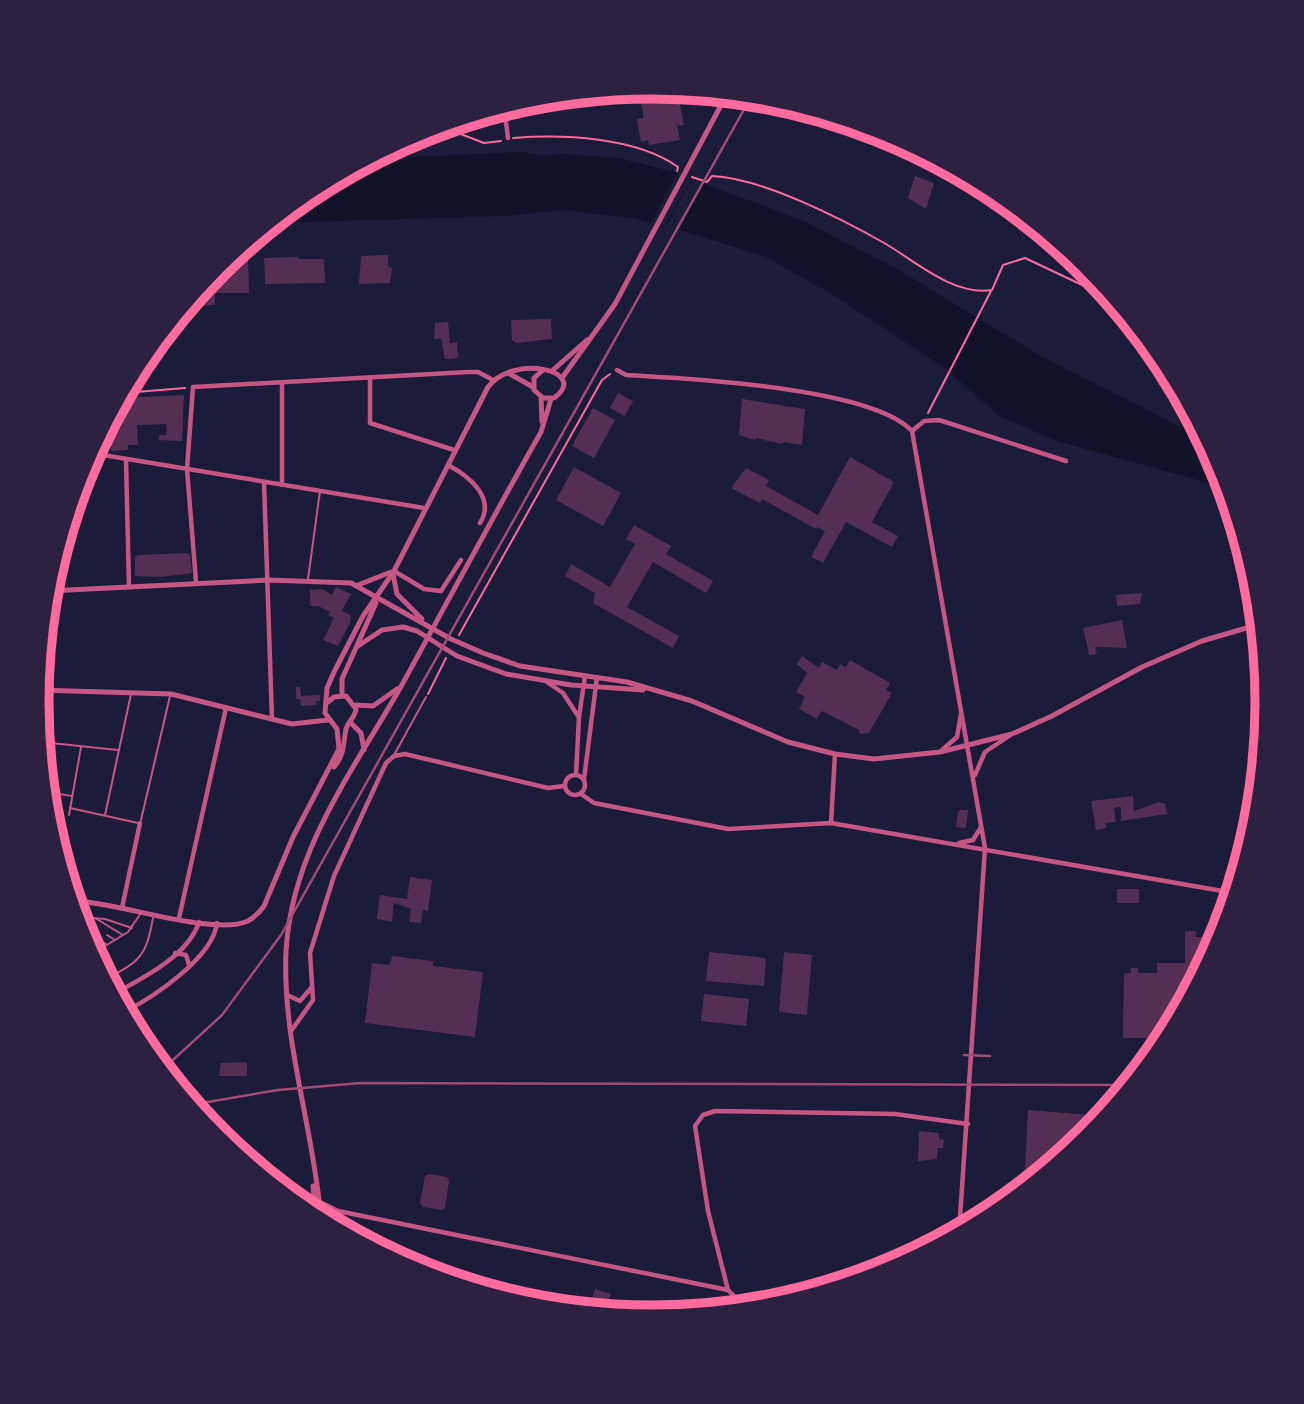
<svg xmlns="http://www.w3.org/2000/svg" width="1304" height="1404" viewBox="0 0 1304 1404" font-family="'Exo 2',sans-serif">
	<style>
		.water { fill: #12122b }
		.pier { fill: #1b1b3a }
		.building { fill: #542f53; fill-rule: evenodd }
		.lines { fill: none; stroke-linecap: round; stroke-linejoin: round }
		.path { stroke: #ff6b9d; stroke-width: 2 }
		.service { stroke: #c65784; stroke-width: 2 }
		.minor { stroke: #c65784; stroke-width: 4.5 }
		.tertiary { stroke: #c65784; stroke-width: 5 }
		.rail { stroke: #a44b75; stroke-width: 2.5 }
		.rim { fill: none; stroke: #ff6b9d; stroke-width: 9 }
	</style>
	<rect width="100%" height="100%" fill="#1b1b3a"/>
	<path class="water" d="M523 152 542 156 561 154 618 158 673 172 804 221 897 269 1039 355 1180 427 1202 432 1221 467 1227 488 1057 441 999 416 945 368 830 293 766 257 690 233 633 218 561 210 502 216 271 223C300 199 333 171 370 158 385 153 398 162 412 157Z"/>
	<g class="pier">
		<path d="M679 171 693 176 663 229 649 225Z"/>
		<path d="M694 176 706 180 676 233 664 229Z"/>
	</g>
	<g class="building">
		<path d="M652 87 677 89 684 125 677 126 680 140 649 145 648 140 641 142 637 119 644 118 638 88Z"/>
		<path d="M915 176 934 183 926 209 908 198Z"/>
		<path d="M388 255V266L392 268 390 283 359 284 361 256Z"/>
		<path d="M298 257V259H324L325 283 265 284 264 258Z"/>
		<path d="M248 259 249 293H215V305L193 306 192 297 217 267 226 266V260ZM226 270V282L215 283 214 271Z"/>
		<path d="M551 319 552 339 516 343 512 340 511 320Z"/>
		<path d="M448 322 450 343 457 342 458 358 445 359 441 338 434 339 435 323Z"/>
		<path d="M618 393 633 401 625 416 610 408Z"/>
		<path d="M184 395 182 441 159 440V435H167L166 424 137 425 138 445H128V450L111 451V446H107L106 424 120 398Z"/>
		<path d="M742 399 805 409 802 445 783 442 782 444 756 438 755 440 739 435Z"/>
		<path d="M593 408 615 420 594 458 572 446Z"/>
		<path d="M850 457 894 482 872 522 898 536 892 547 846 522 823 563 811 557 825 531 817 527 816 529 762 499 760 503 731 488 746 468 769 480 766 486 818 515Z"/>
		<path d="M574 467 621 493 603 526 556 500Z"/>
		<path d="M634 525 671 546 666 554 713 581 706 593 653 562 627 607 679 636 673 648 593 603 595 593 565 576 571 564 610 587 635 544 626 539Z"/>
		<path d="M187 553 190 555 192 573 161 577 135 576V557L138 555Z"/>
		<path d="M336 587 351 594 342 611 351 615 350 623 338 646 323 640 334 618 328 615 330 612 318 606H310V590L322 589 332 595Z"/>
		<path d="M1142 593 1140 604 1117 606 1116 595Z"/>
		<path d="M1122 620 1127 648 1095 647 1097 654 1089 655 1083 628Z"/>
		<path d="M802 656 819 668 822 662 837 670 840 664 846 667 850 660 890 683 886 690 892 693 869 733 860 734 859 730 822 711 817 719 799 709 805 697 796 692 807 673 797 664Z"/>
		<path d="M296 687H300L301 696 320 695V701H316V705L301 706 300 699H296Z"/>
		<path d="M1133 796 1134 811 1159 802 1165 804 1167 814 1121 821V807L1114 808 1116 822 1105 823 1106 828 1096 830 1091 801Z"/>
		<path d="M962 810H968L966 828 956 827 958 811Z"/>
		<path d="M410 877 432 880 428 911 423 910 421 923 409 922 411 909 394 903 392 922 377 919 380 895 407 899Z"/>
		<rect x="1117" y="889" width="22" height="14"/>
		<path d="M1185 931H1196V937H1210V950H1203V968H1196V984L1167 1038H1123L1124 973H1131V968H1138V973H1157V963H1185Z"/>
		<path d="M709 952 766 958 764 986 706 981Z"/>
		<path d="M784 952 812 955 807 1015 779 1012Z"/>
		<path d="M392 956 433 961V966L483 972 475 1037 365 1023 372 963 390 965Z"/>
		<path d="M704 994 749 999 746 1026 701 1021Z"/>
		<path d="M247 1062V1076H219L221 1063Z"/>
		<path d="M1028 1110 1090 1115 1089 1134 1024 1189Z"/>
		<path d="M919 1131 939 1133V1139L944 1140 943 1148H938L937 1159 918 1161Z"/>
		<path d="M429 1174 447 1177 449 1181 445 1208 441 1210 423 1207 420 1203 425 1176Z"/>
		<path d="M595 1289 611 1294 606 1307 609 1313 577 1310 591 1303Z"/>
		<path d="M701 1301 728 1310 697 1313Z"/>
	</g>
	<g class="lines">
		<g class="path">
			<path d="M513 138C563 134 636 137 678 167L677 171"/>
			<path d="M400 143 458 133 484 143 501 141"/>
			<path d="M692 177 707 182 712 176C762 178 842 219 886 244 916 262 954 296 992 290L1003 265 1025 258 1114 300"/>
			<path d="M123 393 185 388"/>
			<path d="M928 413 991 291"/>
			<path d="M459 635 602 380 610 374"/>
			<path d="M428 694 446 658"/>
		</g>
		<g class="service">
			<path d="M308 579 320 491"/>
			<path d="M41 742 118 750"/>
			<path d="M394 755 426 697"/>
			<path d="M46 792 72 796"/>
			<path d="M70 808 138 823"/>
			<path d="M69 815 81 747"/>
			<path d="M105 815 131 694"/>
			<path d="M141 820 170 696"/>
			<path d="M77 917 105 919 132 928"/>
			<path d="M95 918 123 935"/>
			<path d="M107 935 115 940"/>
			<path d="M98 939 106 944"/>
			<path d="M85 941 99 950"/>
			<path d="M92 954 128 932 141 913"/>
			<path d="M106 979C140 961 146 957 153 918"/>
		</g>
		<g class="minor">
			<path d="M504 107 508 138"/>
			<path d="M617 370 626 375C689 379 871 387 912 431L985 848 959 1232"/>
			<path d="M370 379V423L454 450"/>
			<path d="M282 383V485"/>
			<path d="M912 431 924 421 939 420 1066 461"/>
			<path d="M91 453 424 508"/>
			<path d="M126 460 129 587"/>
			<path d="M448 465C469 476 496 498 480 523"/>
			<path d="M264 482 272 719"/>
			<path d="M394 571 424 589 441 591 461 560"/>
			<path d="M196 582 187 469 193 387 468 372H478L493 380"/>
			<path d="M54 591 60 543"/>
			<path d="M547 682 563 693 578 716"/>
			<path d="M942 750 957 737 961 714"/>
			<circle cx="575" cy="785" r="10"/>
			<path d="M576 775 579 717 585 676"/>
			<path d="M975 775 985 752 1009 736"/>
			<path d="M584 779 597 677"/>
			<path d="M581 794 594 803 728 829 831 823 1234 893"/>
			<path d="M831 823 835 754"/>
			<path d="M959 843 973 840 981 827"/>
			<path d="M122 908 140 823"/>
			<path d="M179 918 226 708"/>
			<path d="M175 953 186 955 189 965"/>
			<path d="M114 994C143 978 188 956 199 922"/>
			<path d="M287 995 300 1001 311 988"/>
			<path d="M124 1012C152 998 213 958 217 923"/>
			<path d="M291 1031 313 1000 310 953 334 876 386 763 394 756 405 754 548 788 564 786"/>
			<path d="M320 1202 338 1211 728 1290"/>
			<path d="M321 1219 337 1212"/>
			<path d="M761 1307 741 1303 728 1290 708 1211 695 1126 703 1115 715 1111 895 1114 968 1124"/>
		</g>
		<g class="tertiary">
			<path d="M553 370 587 340"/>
			<path d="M508 373 533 387"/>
			<path d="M562 378 615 304 727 94"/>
			<path d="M541 397 542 422"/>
			<path d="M393 574 397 594 422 619"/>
			<path d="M358 585 391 572"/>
			<path d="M48 591 269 580 351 583 451 639 483 653 520 666 627 682 692 701 788 742 835 754 874 759 940 752 1012 734 1052 716 1142 667 1202 641 1260 624"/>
			<path d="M358 646 382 630 403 627 417 631 457 656 506 674 571 685 643 690"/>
			<path d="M38 690 171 694 292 724 328 720"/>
			<path d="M342 695V679L376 603"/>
			<path d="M328 702 334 697 346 696 356 709C355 718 348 721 346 729 343 744 345 754 334 767"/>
			<path d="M355 705 373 706 397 689"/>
			<path d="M351 723 361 733 364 750"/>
			<path d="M72 901C116 901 212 937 248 921 255 917 260 912 264 906L293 837 339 749 337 729 325 713 327 688 335 670 363 616 394 571 488 387C513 353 591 371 554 398H543L534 390V378L543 370"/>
			<path d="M313 1186 316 1216"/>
			<path d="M321 1219C314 1130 282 1042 286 951 292 848 354 770 403 683 449 599 494 515 541 432L551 399"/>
		</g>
		<g class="rail">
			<path d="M964 1055 990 1056"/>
			<path d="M162 1070 222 1015 281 935 751 97"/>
			<path d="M190 1105 278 1090 361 1083 1130 1085"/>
		</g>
	</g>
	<path d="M0 0H1304V1404H0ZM49 702a603 603 0 1 1 1206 0a603 603 0 1 1-1206 0Z" fill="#2d2142" fill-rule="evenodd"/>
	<path class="rim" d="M49 702a603 603 0 1 1 1206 0a603 603 0 1 1-1206 0Z"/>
</svg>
